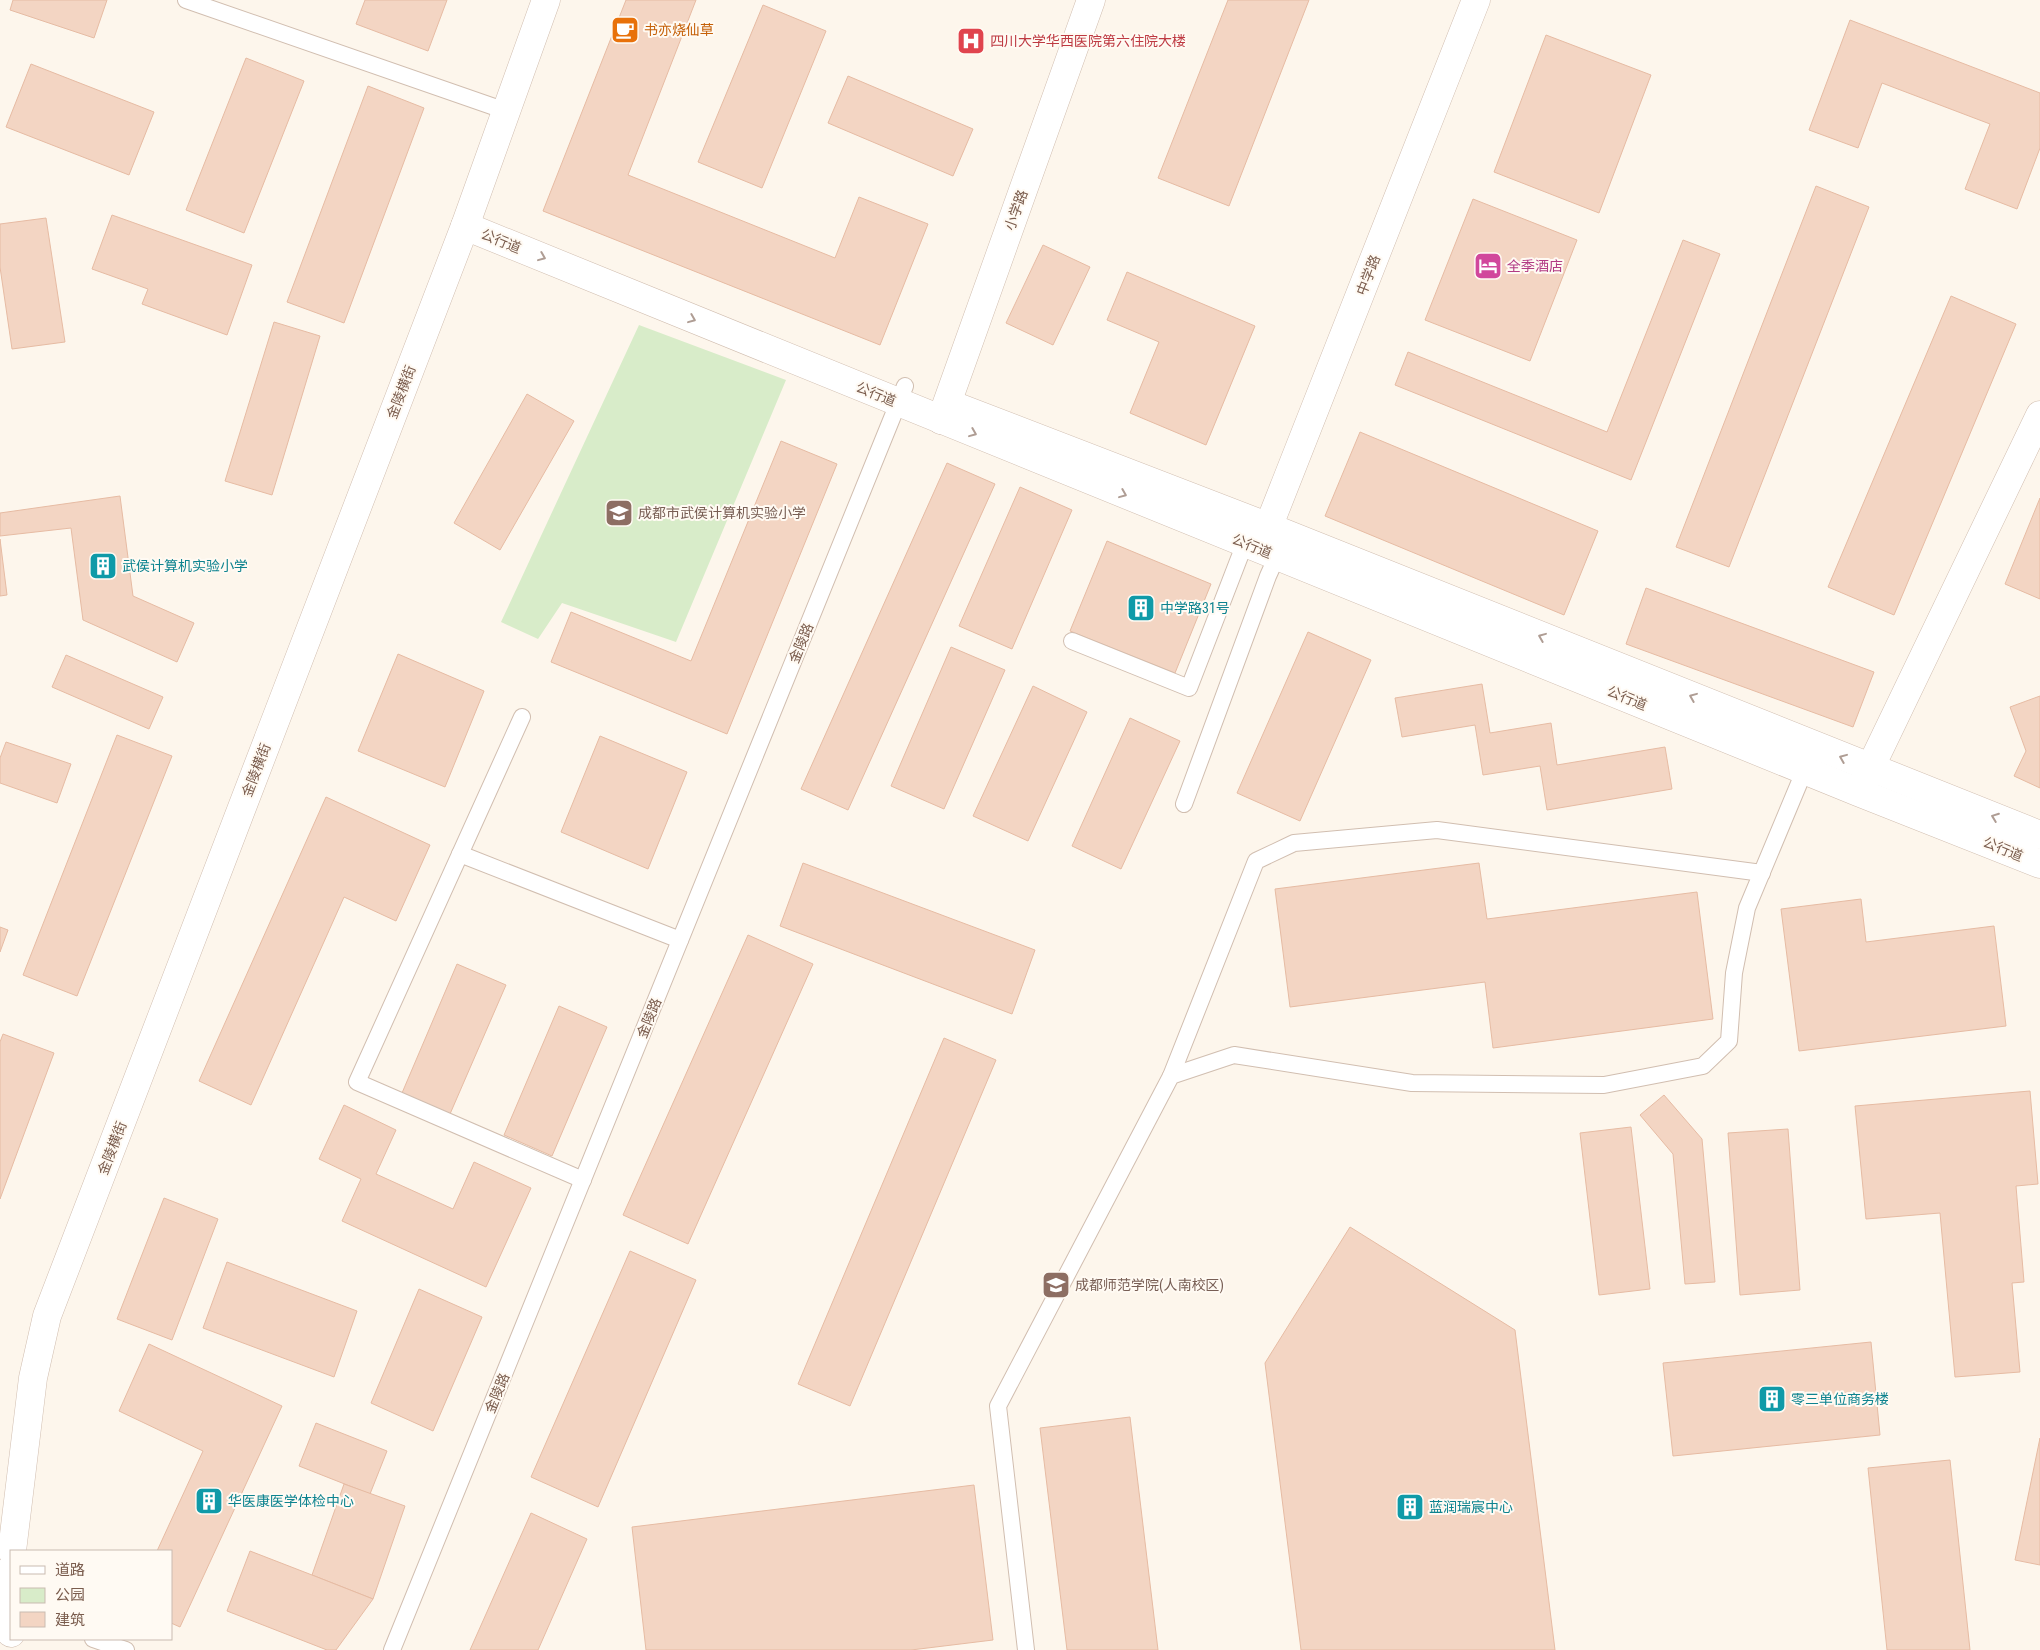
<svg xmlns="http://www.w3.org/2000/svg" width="2040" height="1650" viewBox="0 0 2040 1650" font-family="'Roboto Condensed','Noto Sans SC',sans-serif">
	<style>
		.green { fill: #d8ecc9 }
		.building { fill: #f3d5c3; stroke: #e6bba3 }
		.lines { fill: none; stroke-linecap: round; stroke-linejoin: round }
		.service-casing { stroke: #d1beb0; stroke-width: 18 }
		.minor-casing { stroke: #d1beb0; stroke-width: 29 }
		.tertiary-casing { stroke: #d1beb0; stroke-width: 29 }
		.service { stroke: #fff; stroke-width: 16 }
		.minor { stroke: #fff; stroke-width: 28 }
		.tertiary { stroke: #fff; stroke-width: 28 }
		.oneway { stroke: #af9d94 }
		.labels { text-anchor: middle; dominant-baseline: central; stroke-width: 4; stroke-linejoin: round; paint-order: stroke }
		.food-label { font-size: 14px; fill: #c56008; stroke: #fffaf3; text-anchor: start }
		.health-label { font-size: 14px; fill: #be3a42; stroke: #fffaf3; text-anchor: start }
		.street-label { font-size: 14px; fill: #7a5c4d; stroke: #fffaf3 }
		.hotel-label { font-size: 14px; fill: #b23c85; stroke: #fffaf3; text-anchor: start }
		.education-label { font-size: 14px; fill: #785e54; stroke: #fffaf3; text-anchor: start }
		.culture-label { font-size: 14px; fill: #0d838f; stroke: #fffaf3; text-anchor: start }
	</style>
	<rect width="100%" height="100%" fill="#fdf6ec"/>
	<path class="green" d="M639 325 786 380 676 642 562 603 538 639 501 622Z"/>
	<g class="building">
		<path d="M13 0H107L94 38 10 10Z"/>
		<path d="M365 0H447L428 51 356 24Z"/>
		<path d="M626 0H696L628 175 835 258 859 197 928 224 880 345 543 211Z"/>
		<path d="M1228 0H1309L1229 206 1158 178Z"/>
		<path d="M763 5 826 31 762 188 698 162Z"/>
		<path d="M1850 20 2040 93V148L2017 209 1965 189 1990 124 1882 83 1858 148 1809 130Z"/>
		<path d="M1546 35 1651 75 1599 213 1494 172Z"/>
		<path d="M246 58 304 81 244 233 186 210Z"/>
		<path d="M31 64 154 112 129 175 6 127Z"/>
		<path d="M848 76 973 129 953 176 828 123Z"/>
		<path d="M368 86 424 108 344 323 287 302Z"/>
		<path d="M1816 186 1869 207 1729 567 1676 547Z"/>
		<path d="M1473 199 1577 240 1530 361 1425 320Z"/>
		<path d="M112 215 252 265 227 335 142 304 148 289 92 269Z"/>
		<path d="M46 218 65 342 12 349 0 267V224Z"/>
		<path d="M1683 240 1720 254 1631 480 1395 385 1408 352 1607 432Z"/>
		<path d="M1043 245 1090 267 1053 345 1006 323Z"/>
		<path d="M1127 272 1255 326 1206 445 1130 413 1159 342 1107 320Z"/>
		<path d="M1951 296 2016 324 1894 615 1828 587Z"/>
		<path d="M274 322 320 336 272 495 225 481Z"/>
		<path d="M527 394 574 421 500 550 454 523Z"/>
		<path d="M1360 432 1598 531 1564 615 1325 516Z"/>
		<path d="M781 441 837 464 727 734 551 662 571 612 691 661Z"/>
		<path d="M947 463 995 484 848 810 801 789Z"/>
		<path d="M1020 487 1072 510 1012 649 959 626Z"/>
		<path d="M120 496 133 596 194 623 177 662 83 620 71 528 0 536V513Z"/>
		<path d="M2040 498V599L2005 584Z"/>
		<path d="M0 539 7 595 0 596Z"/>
		<path d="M1107 541 1211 584 1175 673 1070 631Z"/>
		<path d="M1646 588 1874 672 1853 727 1626 644Z"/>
		<path d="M1308 632 1371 660 1300 821 1237 793Z"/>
		<path d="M951 647 1005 670 944 809 891 786Z"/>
		<path d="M398 654 484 691 445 787 358 751Z"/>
		<path d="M66 655 163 697 149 729 52 687Z"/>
		<path d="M1482 684 1490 733 1551 723 1557 765 1665 747 1672 789 1547 810 1540 766 1483 775 1475 725 1402 737 1395 698Z"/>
		<path d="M1033 686 1087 712 1028 841 973 816Z"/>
		<path d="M2040 696V788L2014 776 2026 751 2010 707Z"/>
		<path d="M1130 718 1180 741 1121 869 1072 846Z"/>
		<path d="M117 735 172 756 77 996 23 975Z"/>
		<path d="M600 736 687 772 648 869 561 832Z"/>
		<path d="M6 742 71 764 57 803 0 783V758Z"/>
		<path d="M326 797 430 845 396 921 344 897 251 1105 199 1081Z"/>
		<path d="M803 863 1035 950 1012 1014 780 926Z"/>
		<path d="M1479 863 1487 919 1697 892 1713 1019 1493 1048 1485 982 1290 1007 1275 889Z"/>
		<path d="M1861 899 1866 942 1994 926 2006 1026 1799 1051 1781 909Z"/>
		<path d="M0 927 8 930 0 952Z"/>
		<path d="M748 935 813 964 688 1244 623 1215Z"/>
		<path d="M457 964 506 985 450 1114 402 1093Z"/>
		<path d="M559 1006 607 1027 552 1156 504 1135Z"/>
		<path d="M3 1034 54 1053 0 1199V1042Z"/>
		<path d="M944 1038 996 1060 850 1406 798 1384Z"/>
		<path d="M2030 1091 2038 1184 2016 1186 2024 1282 2012 1283 2020 1372 1955 1377 1940 1213 1866 1219 1855 1106Z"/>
		<path d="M1664 1095 1702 1139 1715 1282 1685 1284 1673 1154 1640 1115Z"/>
		<path d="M344 1105 396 1130 376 1174 453 1209 474 1162 531 1188 486 1287 342 1221 361 1179 319 1159Z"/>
		<path d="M1631 1127 1650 1289 1599 1295 1580 1133Z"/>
		<path d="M1788 1129 1800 1290 1740 1295 1728 1133Z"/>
		<path d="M164 1198 218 1219 172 1340 117 1319Z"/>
		<path d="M1350 1227 1515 1330 1555 1650H1301L1265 1363Z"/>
		<path d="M630 1251 696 1280 598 1507 531 1477Z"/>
		<path d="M227 1262 357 1311 334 1377 203 1328Z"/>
		<path d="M419 1289 482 1317 433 1431 371 1403Z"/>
		<path d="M1871 1342 1880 1435 1673 1456 1663 1363Z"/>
		<path d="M149 1344 282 1406 180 1627 171 1623V1551H157L203 1451 119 1411Z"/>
		<path d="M1130 1417 1158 1650H1067L1040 1428Z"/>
		<path d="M316 1423 387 1451 370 1494 299 1466Z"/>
		<path d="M2040 1438V1565L2015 1560Z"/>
		<path d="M1950 1460 1970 1650H1887L1868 1468Z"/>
		<path d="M344 1484 405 1506 373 1599 312 1575Z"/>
		<path d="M974 1485 993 1640 911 1650H646L632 1527Z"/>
		<path d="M531 1513 587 1539 538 1650H470Z"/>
		<path d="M250 1551 312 1575 373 1599 336 1650H327L227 1611Z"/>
	</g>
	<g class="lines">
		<defs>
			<g id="service">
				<path d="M186 0 506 111"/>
				<path d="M1072 641 1189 688 1245 543"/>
				<path d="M522 717 357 1082 583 1180"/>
				<path d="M1184 804 1268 576 1277 556"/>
				<path d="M460 854 680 940"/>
				<path d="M1171 1076 1256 861 1294 843 1437 830 1762 873"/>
				<path d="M93 1639 126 1650"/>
				<path d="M392 1650 905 386"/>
				<path d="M1026 1650 998 1406 1171 1076 1234 1055 1412 1083 1604 1085 1703 1066 1729 1041 1734 973 1747 908 1808 762"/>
			</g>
			<g id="minor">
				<path d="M465 226 1858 792 2040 864"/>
				<path d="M960 408 1269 527 2040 835"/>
				<path d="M941 420 1091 0"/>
				<path d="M1262 543 1476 0"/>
				<path d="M1862 785 2040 415"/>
			</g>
			<g id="tertiary">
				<path d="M12 1551 33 1378 47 1316 465 226 546 0"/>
				<path d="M11 1569 8 1610 11 1633"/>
			</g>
		</defs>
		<use href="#service" class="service-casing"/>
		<use href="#minor" class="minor-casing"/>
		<use href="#tertiary" class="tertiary-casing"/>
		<use href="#service" class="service"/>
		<use href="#minor" class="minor"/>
		<use href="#tertiary" class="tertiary"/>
	</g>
	<defs><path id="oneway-chevron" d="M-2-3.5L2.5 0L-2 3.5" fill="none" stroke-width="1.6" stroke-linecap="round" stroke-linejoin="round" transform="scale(1.25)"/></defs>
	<g class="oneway">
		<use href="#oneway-chevron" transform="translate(542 257) rotate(22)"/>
		<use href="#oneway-chevron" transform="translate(692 319) rotate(22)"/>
		<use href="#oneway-chevron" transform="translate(973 433) rotate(22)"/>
		<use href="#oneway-chevron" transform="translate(1123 494) rotate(22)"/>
		<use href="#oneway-chevron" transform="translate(1542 637) rotate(-158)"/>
		<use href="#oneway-chevron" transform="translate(1693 697) rotate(-158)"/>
		<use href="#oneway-chevron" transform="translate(1843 758) rotate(-158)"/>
		<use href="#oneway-chevron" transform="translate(1995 817) rotate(-159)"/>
	</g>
	<defs>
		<symbol id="cafe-square" viewBox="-11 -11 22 22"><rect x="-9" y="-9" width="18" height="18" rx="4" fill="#e8710a" stroke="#fffaf3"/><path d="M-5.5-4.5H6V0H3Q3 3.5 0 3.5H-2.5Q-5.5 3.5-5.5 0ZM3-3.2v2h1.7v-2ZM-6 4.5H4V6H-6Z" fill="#fff"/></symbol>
		<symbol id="hospital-square" viewBox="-11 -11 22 22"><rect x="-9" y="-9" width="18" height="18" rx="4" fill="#e0444e" stroke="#fffaf3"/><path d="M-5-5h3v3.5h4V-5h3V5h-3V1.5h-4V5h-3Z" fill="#fff"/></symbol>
		<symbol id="hotel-square" viewBox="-11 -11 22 22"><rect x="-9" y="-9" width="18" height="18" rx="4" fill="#d1479c" stroke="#fffaf3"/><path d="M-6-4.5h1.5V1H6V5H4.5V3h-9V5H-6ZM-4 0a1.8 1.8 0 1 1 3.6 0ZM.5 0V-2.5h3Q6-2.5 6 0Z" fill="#fff"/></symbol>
		<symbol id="school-square" viewBox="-11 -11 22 22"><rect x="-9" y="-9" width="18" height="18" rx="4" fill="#8d6e63" stroke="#fffaf3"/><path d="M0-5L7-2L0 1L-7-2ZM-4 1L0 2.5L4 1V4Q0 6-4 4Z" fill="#fff"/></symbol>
		<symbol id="building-square" viewBox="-11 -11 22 22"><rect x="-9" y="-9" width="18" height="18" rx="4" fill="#0f9aa8" stroke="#fffaf3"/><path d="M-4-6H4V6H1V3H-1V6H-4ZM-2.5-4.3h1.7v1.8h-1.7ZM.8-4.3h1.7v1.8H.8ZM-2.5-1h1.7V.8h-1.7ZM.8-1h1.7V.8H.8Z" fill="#fff"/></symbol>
	</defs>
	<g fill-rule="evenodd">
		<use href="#cafe-square" x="609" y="14" width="32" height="32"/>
		<use href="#hospital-square" x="955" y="25" width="32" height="32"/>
		<use href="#hotel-square" x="1472" y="250" width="32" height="32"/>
		<use href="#school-square" x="603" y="497" width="32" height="32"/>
		<use href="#building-square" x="87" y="550" width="32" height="32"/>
		<use href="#building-square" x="1125" y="592" width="32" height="32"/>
		<use href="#school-square" x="1040" y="1269" width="32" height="32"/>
		<use href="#building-square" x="1756" y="1383" width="32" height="32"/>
		<use href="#building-square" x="193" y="1485" width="32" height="32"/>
		<use href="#building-square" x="1394" y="1491" width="32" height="32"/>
	</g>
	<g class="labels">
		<g class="food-label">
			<text x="644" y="30">书亦烧仙草</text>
		</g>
		<g class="health-label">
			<text x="990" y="41">四川大学华西医院第六住院大楼</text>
		</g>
		<g class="street-label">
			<text transform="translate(1016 210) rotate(-70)">小学路</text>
			<text transform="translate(501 241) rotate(22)">公行道</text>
			<text transform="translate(1368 275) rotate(-69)">中学路</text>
			<text transform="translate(401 392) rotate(-69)">金陵横街</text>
			<text transform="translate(876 394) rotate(22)">公行道</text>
			<text transform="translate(1252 546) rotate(22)">公行道</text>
			<text transform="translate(801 643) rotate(-68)">金陵路</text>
			<text transform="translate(1627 698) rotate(22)">公行道</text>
			<text transform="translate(256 770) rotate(-69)">金陵横街</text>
			<text transform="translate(2003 849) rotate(22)">公行道</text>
			<text transform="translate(649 1018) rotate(-68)">金陵路</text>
			<text transform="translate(112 1148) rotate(-69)">金陵横街</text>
			<text transform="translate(497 1393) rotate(-68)">金陵路</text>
		</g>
		<g class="hotel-label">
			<text x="1507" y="266">全季酒店</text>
		</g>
		<g class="education-label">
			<text x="638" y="513">成都市武侯计算机实验小学</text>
			<text x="1075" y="1285">成都师范学院(人南校区)</text>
		</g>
		<g class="culture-label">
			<text x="122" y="566">武侯计算机实验小学</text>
			<text x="1160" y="608">中学路31号</text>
			<text x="1791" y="1399">零三单位商务楼</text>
			<text x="228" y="1501">华医康医学体检中心</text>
			<text x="1429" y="1507">蓝润瑞宸中心</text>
		</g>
	</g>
	<rect x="10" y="1550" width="162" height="90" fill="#fffaf3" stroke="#cabbb1"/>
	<rect x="20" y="1566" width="25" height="8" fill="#ffffff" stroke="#cabbb1"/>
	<text x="55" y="1575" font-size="15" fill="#7a5c4d">道路</text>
	<rect x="20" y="1588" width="25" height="15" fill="#d8ecc9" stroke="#cabbb1"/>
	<text x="55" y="1600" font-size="15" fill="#7a5c4d">公园</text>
	<rect x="20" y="1612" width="25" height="15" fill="#f3d5c3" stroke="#cabbb1"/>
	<text x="55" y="1625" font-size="15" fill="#7a5c4d">建筑</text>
</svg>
